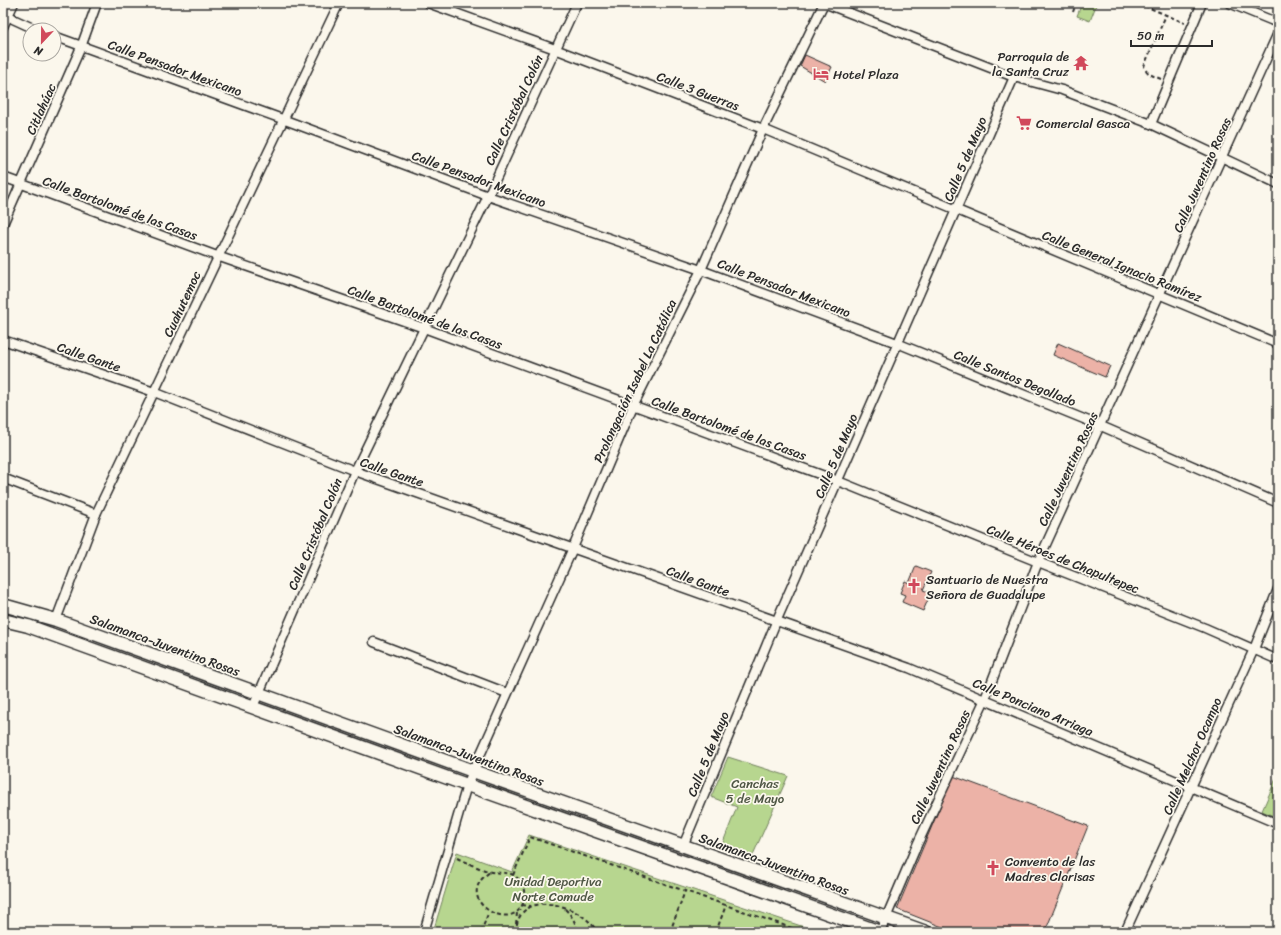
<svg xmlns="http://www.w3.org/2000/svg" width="1281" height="935" viewBox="0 0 1281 935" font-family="Sriracha,sans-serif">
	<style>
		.green { fill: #b7d68f; stroke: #71805d }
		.building { fill: #ecb2a7; stroke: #2b2b2b }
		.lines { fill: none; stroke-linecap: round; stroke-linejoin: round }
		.street-casing { stroke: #2b2b2b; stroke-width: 11 }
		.secondary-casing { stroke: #2b2b2b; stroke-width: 15 }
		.path { stroke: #2b2b2b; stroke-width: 2; stroke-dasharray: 4 3; stroke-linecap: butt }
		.street { stroke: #fbf7ec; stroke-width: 8 }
		.secondary { stroke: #fbf7ec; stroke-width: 12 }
		.labels { text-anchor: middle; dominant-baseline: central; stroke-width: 3.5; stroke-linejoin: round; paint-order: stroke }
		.poi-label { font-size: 13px; fill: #2b2b2b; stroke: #fbf7ec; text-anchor: start }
		.street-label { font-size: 13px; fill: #2b2b2b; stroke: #fbf7ec }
		.park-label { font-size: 13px; fill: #4e5644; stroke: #fbf7ec }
	</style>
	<rect width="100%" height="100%" fill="#fbf7ec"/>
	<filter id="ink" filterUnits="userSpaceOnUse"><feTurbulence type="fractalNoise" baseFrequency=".025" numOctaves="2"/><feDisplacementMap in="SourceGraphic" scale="8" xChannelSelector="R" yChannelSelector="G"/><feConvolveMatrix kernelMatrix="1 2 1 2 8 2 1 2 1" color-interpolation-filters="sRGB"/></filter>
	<g filter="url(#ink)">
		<g class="green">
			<path d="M1082 3H1097L1090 21 1077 16Z"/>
			<path d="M728 757 788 776 752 857 722 845 737 807 711 797Z"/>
			<path d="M1278 774V818L1262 811Z"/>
			<path d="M529 835 819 932H433L457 852 512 872Z"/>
		</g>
		<g class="building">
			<path d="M805 55 832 67 825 81 800 66Z"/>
			<path d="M1058 343 1110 366 1105 377 1053 355Z"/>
			<path d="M916 566 931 572 923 590 931 593 923 611 902 602 905 595 900 593 905 581 909 583Z"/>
			<path d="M953 776 1088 826 1045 932H955L897 909Z"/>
		</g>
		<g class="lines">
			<defs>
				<g id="street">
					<path d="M428 3 555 49 763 129 1278 344"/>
					<path d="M824 3 1014 77 1062 90 1151 124 1278 184"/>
					<path d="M1229 3 1278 23"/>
					<path d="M3 11 13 19 37 30"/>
					<path d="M3 27 14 3"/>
					<path d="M54 36 285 120 488 196 701 270 897 343 1101 426 1278 503"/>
					<path d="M1151 124 1202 3"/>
					<path d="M3 177 217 256 424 328 838 481 1038 562 1205 628 1278 660"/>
					<path d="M3 224 81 47 97 3"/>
					<path d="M3 340 154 392 355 471 909 668 1278 824"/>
					<path d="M5 479 96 514"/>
					<path d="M56 620 96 514 339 3"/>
					<path d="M374 642 507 693"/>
					<path d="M253 707 355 471 488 196 577 3"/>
					<path d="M683 846 776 622 1014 77"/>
					<path d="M424 932 467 785 473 771 573 548 633 406 701 270 763 129 824 3"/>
					<path d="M880 932 917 845 985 699 1038 562 1278 33"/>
					<path d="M1125 932 1254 649 1278 589"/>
				</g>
				<g id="secondary">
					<path d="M3 605 56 620 473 771 926 932"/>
					<path d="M3 620 28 626 467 785 880 932"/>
				</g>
			</defs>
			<use href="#street" class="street-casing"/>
			<use href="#secondary" class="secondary-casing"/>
			<g class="path">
				<path d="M1138 3 1185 23"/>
				<path d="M1073 12 1076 3"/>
				<path d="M1161 79C1154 76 1146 74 1144 66L1166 15"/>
				<path d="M457 858C467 863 478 868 488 871 499 875 511 869 519 880 525 887 525 894 523 903 512 935 450 899 490 872"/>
				<path d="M513 875 530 837 803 932"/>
				<path d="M522 905 531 906"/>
				<path d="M565 909C572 916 576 922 577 932"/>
				<path d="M516 924 517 913"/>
				<path d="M481 932 488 914"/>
				<path d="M516 932C517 886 583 904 597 932"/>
				<path d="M670 932 685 891"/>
				<path d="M716 932 726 905"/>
			</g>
			<use href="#street" class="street"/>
			<use href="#secondary" class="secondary"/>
		</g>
	</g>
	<defs>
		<symbol id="temple-bare" viewBox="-9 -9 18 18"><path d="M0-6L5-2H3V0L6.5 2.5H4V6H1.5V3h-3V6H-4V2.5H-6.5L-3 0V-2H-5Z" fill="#d1495b" stroke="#fbf7ec" stroke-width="2.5" paint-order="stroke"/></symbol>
		<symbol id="hotel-bare" viewBox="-9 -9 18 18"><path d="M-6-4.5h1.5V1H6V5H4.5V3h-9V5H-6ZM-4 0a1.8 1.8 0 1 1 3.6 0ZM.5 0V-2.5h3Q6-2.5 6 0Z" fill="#d1495b" stroke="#fbf7ec" stroke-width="2.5" paint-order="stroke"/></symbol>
		<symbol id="supermarket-bare" viewBox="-9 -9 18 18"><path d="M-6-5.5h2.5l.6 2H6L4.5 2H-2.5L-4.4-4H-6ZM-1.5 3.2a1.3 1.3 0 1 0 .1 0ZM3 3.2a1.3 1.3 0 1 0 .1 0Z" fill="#d1495b" stroke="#fbf7ec" stroke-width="2.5" paint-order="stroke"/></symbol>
		<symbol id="church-bare" viewBox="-9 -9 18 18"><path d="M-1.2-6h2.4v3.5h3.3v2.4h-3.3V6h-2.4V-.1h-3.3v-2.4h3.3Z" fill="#d1495b" stroke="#fbf7ec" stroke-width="2.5" paint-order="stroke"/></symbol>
	</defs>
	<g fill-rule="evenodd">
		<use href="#temple-bare" x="1070" y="52" width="22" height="22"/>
		<use href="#hotel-bare" x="810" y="63" width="22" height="22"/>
		<use href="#supermarket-bare" x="1013" y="112" width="22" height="22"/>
		<use href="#church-bare" x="903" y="575" width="22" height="22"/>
		<use href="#church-bare" x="982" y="857" width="22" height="22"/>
	</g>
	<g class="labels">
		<g class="poi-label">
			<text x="1069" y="56" text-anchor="end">Parroquia de<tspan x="1069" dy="15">la Santa Cruz</tspan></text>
			<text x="833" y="74">Hotel Plaza</text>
			<text x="1036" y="123">Comercial Gasca</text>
			<text x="926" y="579">Santuario de Nuestra<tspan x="926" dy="15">Señora de Guadalupe</tspan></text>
			<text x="1005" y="861">Convento de las<tspan x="1005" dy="15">Madres Clarisas</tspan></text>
		</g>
		<g class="street-label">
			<text transform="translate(175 68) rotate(20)">Calle Pensador Mexicano</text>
			<text transform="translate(698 91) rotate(21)">Calle 3 Guerras</text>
			<text transform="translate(41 109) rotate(-66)">Citlahúac</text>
			<text transform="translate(514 110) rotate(-65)">Calle Cristóbal Colón</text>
			<text transform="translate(965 159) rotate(-67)">Calle 5 de Mayo</text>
			<text transform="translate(1202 175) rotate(-66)">Calle Juventino Rosas</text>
			<text transform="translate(479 179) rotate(20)">Calle Pensador Mexicano</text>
			<text transform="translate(120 208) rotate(20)">Calle Bartolomé de las Casas</text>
			<text transform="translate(1122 266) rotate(22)">Calle General Ignacio Ramírez</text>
			<text transform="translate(784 288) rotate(21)">Calle Pensador Mexicano</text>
			<text transform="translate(182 304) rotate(-65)">Cuahutemoc</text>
			<text transform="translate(425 317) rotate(20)">Calle Bartolomé de las Casas</text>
			<text transform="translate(89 357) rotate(19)">Calle Gante</text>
			<text transform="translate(1015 378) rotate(22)">Calle Santos Degollado</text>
			<text transform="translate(635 381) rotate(-65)">Prolongación Isabel La Católica</text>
			<text transform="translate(729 428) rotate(20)">Calle Bartolomé de las Casas</text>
			<text transform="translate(836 456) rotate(-67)">Calle 5 de Mayo</text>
			<text transform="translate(1068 469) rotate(-65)">Calle Juventino Rosas</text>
			<text transform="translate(392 472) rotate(19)">Calle Gante</text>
			<text transform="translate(315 534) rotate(-67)">Calle Cristóbal Colón</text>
			<text transform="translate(1063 559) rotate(22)">Calle Héroes de Chapultepec</text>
			<text transform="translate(698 581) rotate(20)">Calle Gante</text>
			<text transform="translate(165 645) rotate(20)">Salamanca-Juventino Rosas</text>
			<text transform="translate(1033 707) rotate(23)">Calle Ponciano Arriaga</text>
			<text transform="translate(708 754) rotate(-68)">Calle 5 de Mayo</text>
			<text transform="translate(469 755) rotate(20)">Salamanca-Juventino Rosas</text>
			<text transform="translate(1192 756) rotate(-66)">Calle Melchor Ocampo</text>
			<text transform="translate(940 767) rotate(-65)">Calle Juventino Rosas</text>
			<text transform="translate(774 864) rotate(20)">Salamanca-Juventino Rosas</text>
		</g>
		<g class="park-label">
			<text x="755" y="783">Canchas<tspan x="755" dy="15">5 de Mayo</tspan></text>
			<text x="553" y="881">Unidad Deportiva<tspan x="553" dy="15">Norte Comude</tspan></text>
		</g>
	</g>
	<rect width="1281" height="935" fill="none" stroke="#fbf7ec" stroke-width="16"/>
	<rect x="8" y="8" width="1265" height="919" fill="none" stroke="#2b2b2b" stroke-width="1.5" filter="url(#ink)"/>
	<g transform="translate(42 42) rotate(202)"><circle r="19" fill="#fbf7ec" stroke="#a8a59f"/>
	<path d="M0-3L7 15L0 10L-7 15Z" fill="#d1495b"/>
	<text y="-6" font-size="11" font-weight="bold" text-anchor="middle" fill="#2b2b2b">N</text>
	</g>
	<path d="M1131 40v6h81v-6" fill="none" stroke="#2b2b2b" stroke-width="2"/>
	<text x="1137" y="40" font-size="12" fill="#2b2b2b" stroke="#fbf7ec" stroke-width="3" paint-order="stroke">50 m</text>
</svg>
